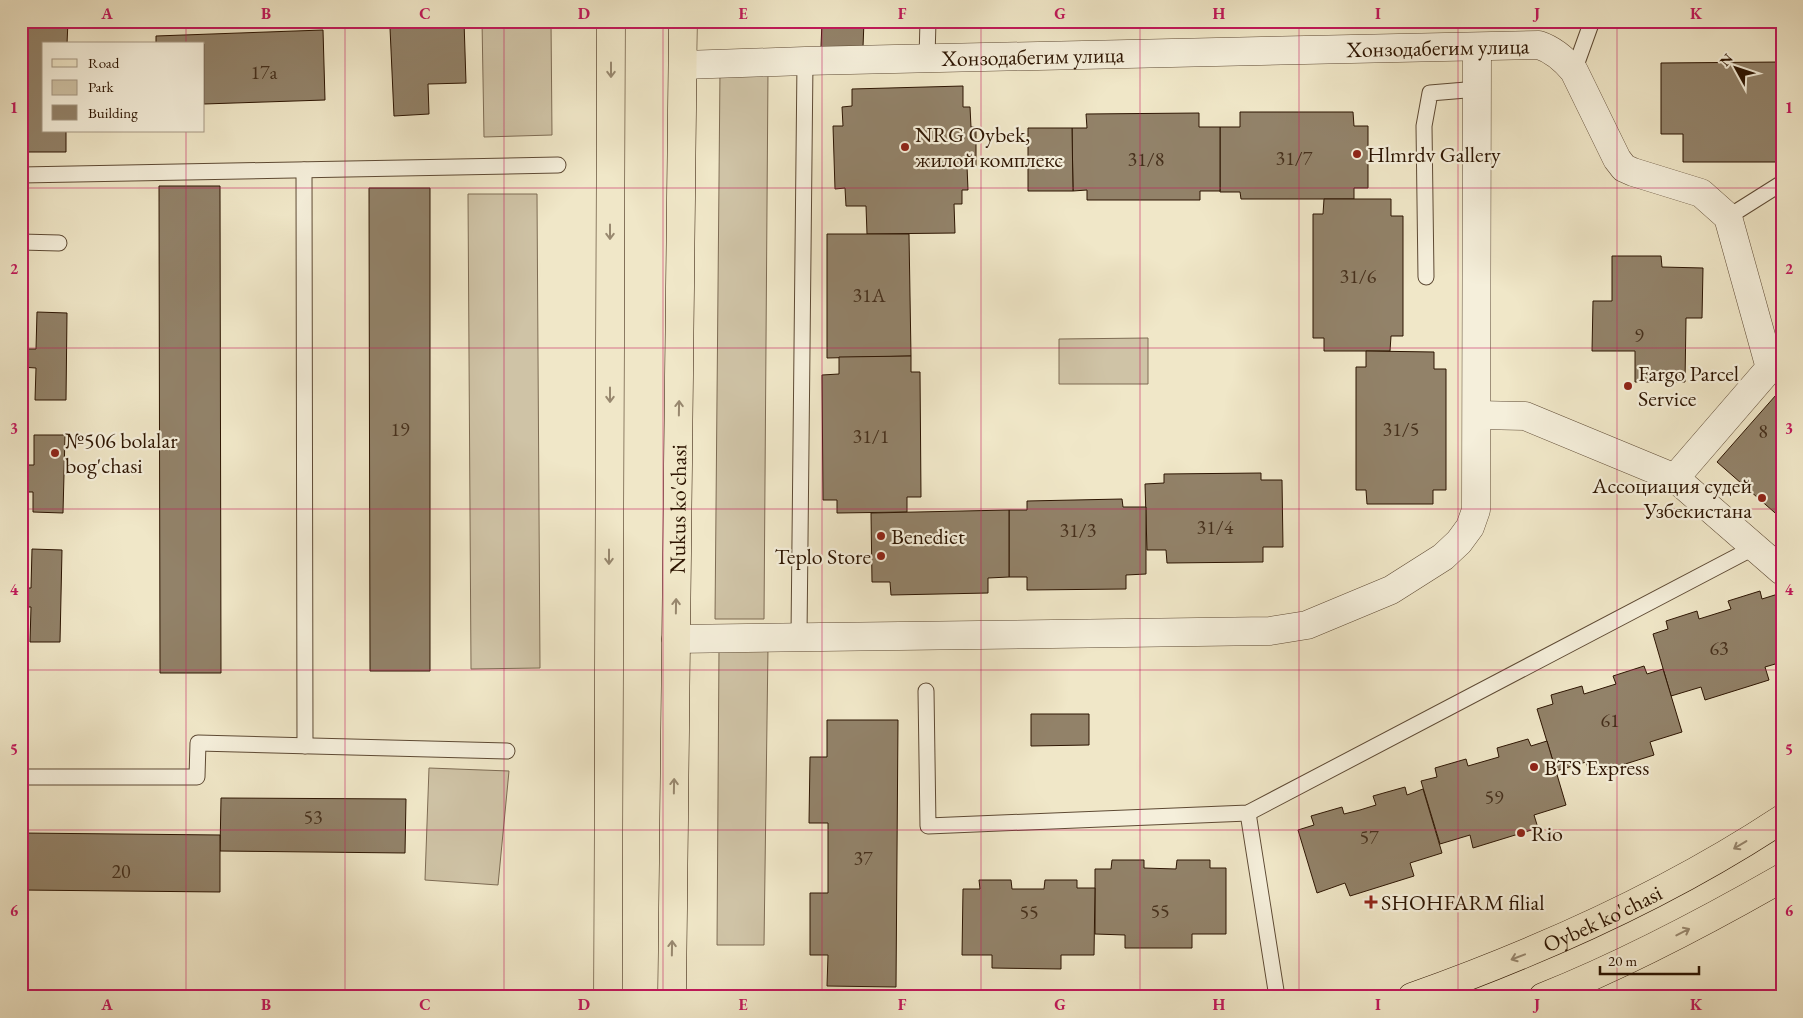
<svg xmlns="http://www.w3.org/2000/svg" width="1803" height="1018" viewBox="0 0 1803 1018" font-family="'EB Garamond',serif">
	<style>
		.green { fill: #cfc3a6; stroke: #7e6c54 }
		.building { fill: #928269; stroke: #2d1502 }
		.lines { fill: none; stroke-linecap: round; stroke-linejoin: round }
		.lane-casing { stroke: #5e4a34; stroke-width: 17 }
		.street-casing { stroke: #5e4a34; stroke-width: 29 }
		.primary-casing { stroke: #2d1502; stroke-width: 29 }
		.lane { stroke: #f5efdb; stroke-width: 15 }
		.street { stroke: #f5efdb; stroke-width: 28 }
		.primary { stroke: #f0e7c8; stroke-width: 28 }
		.oneway { stroke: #98886f }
		.grid { fill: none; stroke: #c2185b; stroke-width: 1; stroke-opacity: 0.55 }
		.poi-dot { fill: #8f2418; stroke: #f5efdb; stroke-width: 2 }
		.labels { text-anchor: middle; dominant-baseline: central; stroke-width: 4.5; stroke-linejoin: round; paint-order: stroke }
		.number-label { font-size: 20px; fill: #46301c }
		.street-label { font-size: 22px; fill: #2d1502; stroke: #f5efdb }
		.poi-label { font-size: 22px; fill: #2d1502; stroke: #f5efdb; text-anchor: start }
		.neatline { fill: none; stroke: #c2185b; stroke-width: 2 }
		.grid-label { font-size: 16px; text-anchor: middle; font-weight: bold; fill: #c2185b }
	</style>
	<rect width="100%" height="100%" fill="#f0e7c8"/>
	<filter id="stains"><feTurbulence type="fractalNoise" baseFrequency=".004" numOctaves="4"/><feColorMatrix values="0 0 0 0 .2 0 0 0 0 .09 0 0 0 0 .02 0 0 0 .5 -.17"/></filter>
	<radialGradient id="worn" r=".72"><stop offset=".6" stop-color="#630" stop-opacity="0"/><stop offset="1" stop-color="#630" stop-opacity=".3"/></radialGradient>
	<g class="green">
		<path d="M482 21H551L552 135 484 137Z"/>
		<path d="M720 70H768L764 619H715Z"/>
		<path d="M468 194H537L540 668 471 669Z"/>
		<path d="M1148 338V384H1059V339Z"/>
		<path d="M719 647H768L764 945H717Z"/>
		<path d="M429 768 509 771 498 885 425 880Z"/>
	</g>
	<g class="building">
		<path d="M21 21H68L67 44H44V131H66V152H21Z"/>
		<path d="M423 21H464L466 83 428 84 429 114 394 116 390 28 423 27Z"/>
		<path d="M822 21H864L863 47H821Z"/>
		<path d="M323 30 325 100 204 104V44H156V36Z"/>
		<path d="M1782 62V162H1683V134H1661V63Z"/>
		<path d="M963 86V107H970L971 127H976V166H967L968 190H962V204H954L955 233 867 234 866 206H846L845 188 835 189 833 126H843L842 107 852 106V89Z"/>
		<path d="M1240 112H1353L1354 126H1368V188H1354V199H1241L1240 192H1220V127H1240Z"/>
		<path d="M1199 113V127H1220V191H1200V200H1087V190L1073 191 1072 128H1087L1086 114Z"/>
		<path d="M1028 128H1072L1073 191H1028Z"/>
		<path d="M159 186H220L221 673H160Z"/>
		<path d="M369 188H430V671H370Z"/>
		<path d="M1324 199H1391V216H1403V336H1391L1390 351H1324V338H1313V214H1323Z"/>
		<path d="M827 234H909L911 356 827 358Z"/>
		<path d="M1612 256H1661L1662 267 1703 268 1702 318H1686L1685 382H1635V351H1592L1593 301H1612Z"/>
		<path d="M37 312 67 313 66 400H35L36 368 21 367V349H36Z"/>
		<path d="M1366 351 1434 352V369H1446V490H1433V504H1367L1366 490H1356V367H1366Z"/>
		<path d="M911 356V372H920L921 497H907V512L837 513V500H823L822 375 839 374V357Z"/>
		<path d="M1776 395 1782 400V519L1717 462Z"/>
		<path d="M34 435H65L63 513 33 512V492H21V465H34Z"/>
		<path d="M1261 473V480H1282L1283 547H1263V562L1167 563 1166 550H1147L1145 484 1164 483V474Z"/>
		<path d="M1122 499 1123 507H1146V574L1126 575V589L1027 590V577H1009V510H1027V501Z"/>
		<path d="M1009 510V577L988 578V593L891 595 890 582H872L871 513Z"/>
		<path d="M32 549 62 550 60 642H30L31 607H21V588H31Z"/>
		<path d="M1760 591 1762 599 1778 594 1782 607V662L1765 667 1769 680 1705 700 1701 687 1671 696 1653 634 1668 629 1666 621 1697 611 1699 619 1731 609 1728 601Z"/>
		<path d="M1644 666 1647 674 1663 669 1682 732 1650 742 1654 755 1590 775 1586 762 1556 771 1537 709 1553 704 1551 695 1582 686 1584 694 1616 684 1613 676Z"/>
		<path d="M1031 714H1089V745L1031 746Z"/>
		<path d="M827 720H898L896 987 827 986 828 955H810V893H828V823H809L810 757H827Z"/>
		<path d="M1528 739 1531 746 1547 741 1566 805 1534 815 1538 828 1473 848 1470 835 1440 844 1421 781 1437 777 1435 768 1466 759 1468 766 1499 757 1497 748Z"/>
		<path d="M1405 787 1407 795 1423 789 1442 853 1410 863 1414 876 1350 896 1345 883 1317 893 1298 830 1314 825 1311 816 1342 807 1344 814 1360 810 1376 805 1373 796Z"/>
		<path d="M221 798 406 799 405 853 220 851Z"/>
		<path d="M21 833 220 835V892L21 890Z"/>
		<path d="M1112 860H1144V868L1176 869 1177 860H1210V868H1226V934H1192V948H1125V935L1095 934V869H1111Z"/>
		<path d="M979 880H1011L1012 889H1044L1045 880H1077V888H1095L1094 955H1061V969L992 968V955H962L963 889H980Z"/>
	</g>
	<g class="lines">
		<defs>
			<g id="lane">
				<path d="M927 58 928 21"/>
				<path d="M1574 71 1592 21"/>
				<path d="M304 170 305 746"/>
				<path d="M21 175 558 165"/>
				<path d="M1728 217 1782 183"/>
				<path d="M21 242 59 243"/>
				<path d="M1426 277 1424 126 1430 93 1478 89"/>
				<path d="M799 636 805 61"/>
				<path d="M926 691 928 826 1248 813 1755 547"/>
				<path d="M21 777H197L198 743 507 751"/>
				<path d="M1248 813 1277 997"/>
			</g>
			<g id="street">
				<path id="s1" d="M683 65 805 61 1539 45C1554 50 1564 59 1574 71L1617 159 1624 168 1633 172 1701 193 1728 217 1770 368 1675 478 1782 571"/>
				<path d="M1477 415 1525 416 1675 478"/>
				<path d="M676 639 1270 631 1307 625 1391 590 1443 557 1459 542 1470 527 1476 510 1477 48"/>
			</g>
			<g id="primary">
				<path d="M608 997 611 21"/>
				<path id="s2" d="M672 997 683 21"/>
				<path id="s3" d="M1412 997C1541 951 1667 895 1782 819"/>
				<path d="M1543 997C1626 964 1705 922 1782 878"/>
			</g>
		</defs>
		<use href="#lane" class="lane-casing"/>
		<use href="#street" class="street-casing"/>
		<use href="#primary" class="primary-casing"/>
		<use href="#lane" class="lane"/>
		<use href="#street" class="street"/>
		<use href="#primary" class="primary"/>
	</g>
	<defs><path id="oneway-shaft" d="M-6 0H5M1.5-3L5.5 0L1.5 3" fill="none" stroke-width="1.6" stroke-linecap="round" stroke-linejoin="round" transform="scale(1.25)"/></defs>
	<g class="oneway">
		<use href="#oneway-shaft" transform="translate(611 70) rotate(90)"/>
		<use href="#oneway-shaft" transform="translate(610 232) rotate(90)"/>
		<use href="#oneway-shaft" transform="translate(610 395) rotate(90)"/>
		<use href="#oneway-shaft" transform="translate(679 408) rotate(-89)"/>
		<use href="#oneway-shaft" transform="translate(609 557) rotate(90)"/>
		<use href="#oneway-shaft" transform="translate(676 606) rotate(-89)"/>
		<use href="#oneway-shaft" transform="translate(674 786) rotate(-89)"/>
		<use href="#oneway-shaft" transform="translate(1740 845) rotate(149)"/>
		<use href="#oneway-shaft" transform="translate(1683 932) rotate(-27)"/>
		<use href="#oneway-shaft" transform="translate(672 948) rotate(-89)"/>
		<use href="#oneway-shaft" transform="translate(1518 957) rotate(159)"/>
	</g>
	<path class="grid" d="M186 21V44M345 21V997M504 21V997M663 21V997M822 21V997M981 21V997M1140 21V997M1299 21V997M1458 21V997M1617 21V997M186 131V997M21 188H1782M21 348H1782M21 509H1782M21 670H1782M21 830H1782"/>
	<g class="poi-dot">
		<circle cx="905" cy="147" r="5"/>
		<circle cx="1357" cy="154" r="5"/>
		<circle cx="1628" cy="386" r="5"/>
		<circle cx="55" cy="453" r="5"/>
		<circle cx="1762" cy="498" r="5"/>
		<circle cx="881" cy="536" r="5"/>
		<circle cx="881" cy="556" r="5"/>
		<circle cx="1534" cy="767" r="5"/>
		<circle cx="1521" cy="833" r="5"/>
		<path d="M1368.5 894.5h5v5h5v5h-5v5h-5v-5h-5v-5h5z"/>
	</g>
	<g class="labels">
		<g class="number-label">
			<text x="264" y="72">17а</text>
			<text x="1294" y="158">31/7</text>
			<text x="1146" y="159">31/8</text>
			<text x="1358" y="276">31/6</text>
			<text x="869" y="295">31A</text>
			<text x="1639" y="335">9</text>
			<text x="400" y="429">19</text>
			<text x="1401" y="429">31/5</text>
			<text x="1763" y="431">8</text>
			<text x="871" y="436">31/1</text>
			<text x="1215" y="527">31/4</text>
			<text x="1078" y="530">31/3</text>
			<text x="1719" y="648">63</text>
			<text x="1610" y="720">61</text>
			<text x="1494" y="797">59</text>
			<text x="313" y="817">53</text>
			<text x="1369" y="837">57</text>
			<text x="863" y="858">37</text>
			<text x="121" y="871">20</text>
			<text x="1160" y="911">55</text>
			<text x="1029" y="912">55</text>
		</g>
		<g class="street-label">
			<text stroke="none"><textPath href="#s1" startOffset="755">Хонзодабегим улица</textPath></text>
			<text stroke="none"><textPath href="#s1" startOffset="350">Хонзодабегим улица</textPath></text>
			<text stroke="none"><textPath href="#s2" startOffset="488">Nukus ko'chasi</textPath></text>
			<text stroke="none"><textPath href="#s3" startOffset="206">Oybek ko'chasi</textPath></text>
		</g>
		<g class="poi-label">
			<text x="915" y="134">NRG Oybek,<tspan x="915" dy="25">жилой комплекс</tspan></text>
			<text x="1367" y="154">Hlmrdv Gallery</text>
			<text x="1638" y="373">Fargo Parcel<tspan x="1638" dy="25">Service</tspan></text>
			<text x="65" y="440">№506 bolalar<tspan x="65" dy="25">bog'chasi</tspan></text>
			<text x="1752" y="485" text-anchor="end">Ассоциация судей<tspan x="1752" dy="25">Узбекистана</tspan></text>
			<text x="891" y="536">Benedict</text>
			<text x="871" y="556" text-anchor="end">Teplo Store</text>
			<text x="1544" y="767">BTS Express</text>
			<text x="1531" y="833">Rio</text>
			<text x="1381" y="902">SHOHFARM filial</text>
		</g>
	</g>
	<rect width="1803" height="1018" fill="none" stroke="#f0e7c8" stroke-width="55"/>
	<rect x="42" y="42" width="162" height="90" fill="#f5efdb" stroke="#a59884"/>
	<rect x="52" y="59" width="25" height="8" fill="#f0e7c8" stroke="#a59884"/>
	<text x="88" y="68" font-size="15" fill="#2d1502">Road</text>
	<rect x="52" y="80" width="25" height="15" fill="#cfc3a6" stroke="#a59884"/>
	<text x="88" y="92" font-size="15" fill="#2d1502">Park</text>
	<rect x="52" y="105" width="25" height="15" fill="#928269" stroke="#a59884"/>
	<text x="88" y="118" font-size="15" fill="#2d1502">Building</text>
	<g transform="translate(1736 68) rotate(310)" stroke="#f5efdb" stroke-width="4" paint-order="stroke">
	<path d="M0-4L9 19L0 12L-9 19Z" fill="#2d1502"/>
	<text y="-8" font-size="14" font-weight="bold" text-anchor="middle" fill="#2d1502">N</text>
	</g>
	<path d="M1600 966v8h99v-8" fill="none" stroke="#2d1502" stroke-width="2.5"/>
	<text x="1608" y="966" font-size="15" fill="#2d1502" stroke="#f5efdb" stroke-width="4" paint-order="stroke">20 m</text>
	<rect x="28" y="28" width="1748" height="962" class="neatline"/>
	<g class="grid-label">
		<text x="107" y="19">A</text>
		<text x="266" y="19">B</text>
		<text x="425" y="19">C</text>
		<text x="584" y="19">D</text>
		<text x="743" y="19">E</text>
		<text x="902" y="19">F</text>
		<text x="1060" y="19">G</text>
		<text x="1219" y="19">H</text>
		<text x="1378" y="19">I</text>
		<text x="1537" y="19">J</text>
		<text x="1696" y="19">K</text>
		<text x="14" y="113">1</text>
		<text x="1789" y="113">1</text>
		<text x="14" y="274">2</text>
		<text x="1789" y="274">2</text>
		<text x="14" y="434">3</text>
		<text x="1789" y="434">3</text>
		<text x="14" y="595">4</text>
		<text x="1789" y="595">4</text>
		<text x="14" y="755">5</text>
		<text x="1789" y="755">5</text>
		<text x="14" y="916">6</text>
		<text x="1789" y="916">6</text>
		<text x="107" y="1010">A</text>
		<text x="266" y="1010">B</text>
		<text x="425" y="1010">C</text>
		<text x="584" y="1010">D</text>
		<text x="743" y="1010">E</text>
		<text x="902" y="1010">F</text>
		<text x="1060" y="1010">G</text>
		<text x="1219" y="1010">H</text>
		<text x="1378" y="1010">I</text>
		<text x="1537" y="1010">J</text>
		<text x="1696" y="1010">K</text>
	</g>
	<rect width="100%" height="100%" filter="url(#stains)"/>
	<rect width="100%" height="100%" fill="url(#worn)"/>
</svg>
